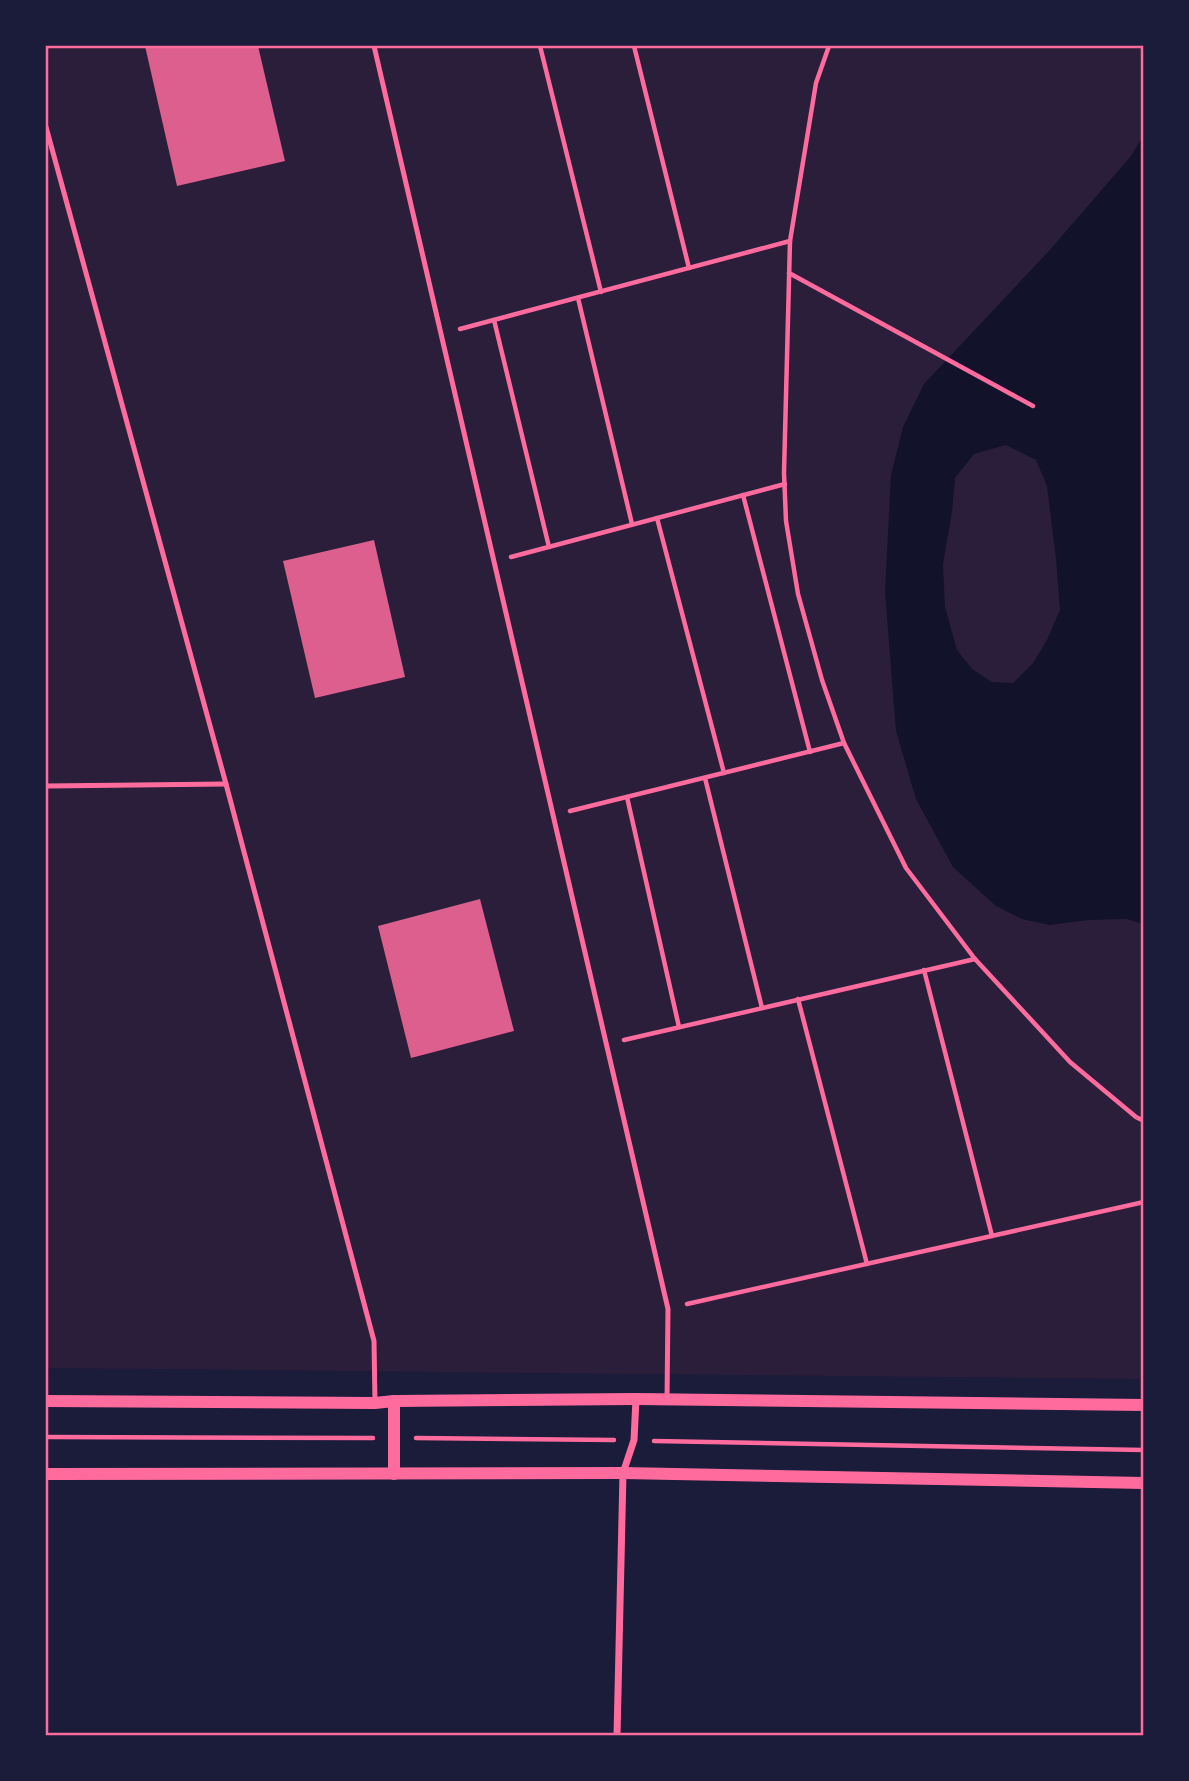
<svg xmlns="http://www.w3.org/2000/svg" width="1189" height="1781" viewBox="0 0 1189 1781" font-family="Georgia,serif">
	<style>
		.green { fill: #2a1e3b }
		.water { fill: #12122b; fill-rule: evenodd }
		.building { fill: #dd5f8e }
		.lines { fill: none; stroke-linecap: round; stroke-linejoin: round }
		.path { stroke: #ff6b9d; stroke-width: 4.5 }
		.service { stroke: #ff6b9d; stroke-width: 5 }
		.minor { stroke: #ff6b9d; stroke-width: 7 }
		.tertiary { stroke: #ff6b9d; stroke-width: 12 }
		.neatline { fill: none; stroke: #ff6b9d; stroke-width: 2.5 }
	</style>
	<rect width="100%" height="100%" fill="#1b1b3a"/>
	<path class="green" d="M46 46H1143V1379L46 1368Z"/>
	<path class="water" d="M1143 136V924L1127 919 1088 920 1050 925 1022 919 996 906 953 867 916 799 896 731 885 592 891 475 903 427 924 384 1048 252 1131 156ZM1006 445 1036 460 1047 486 1056 559 1060 610 1047 640 1033 663 1013 683 992 682 972 669 957 650 945 607 943 564 952 512 955 478 974 454Z"/>
	<g class="building">
		<path d="M145 46H258L285 161 177 186Z"/>
		<path d="M374 540 405 677 315 698 283 561Z"/>
		<path d="M480 899 514 1031 411 1058 378 926Z"/>
	</g>
	<g class="lines">
		<g class="path">
			<path d="M540 46 601 292"/>
			<path d="M634 46 689 268"/>
			<path d="M829 46 816 83 790 241 784 473 786 521 798 594 822 680 844 743 906 868 975 959 1070 1062 1136 1117 1144 1121"/>
			<path d="M789 273 1033 406"/>
			<path d="M578 298 632 524"/>
			<path d="M494 320 549 547"/>
			<path d="M460 329 790 241"/>
			<path d="M743 495 810 752"/>
			<path d="M657 518 724 773"/>
			<path d="M511 557 785 484"/>
			<path d="M705 778 762 1008"/>
			<path d="M627 797 679 1027"/>
			<path d="M570 811 844 743"/>
			<path d="M924 970 992 1236"/>
			<path d="M798 999 867 1264"/>
			<path d="M624 1040 975 959"/>
			<path d="M687 1304 1144 1202"/>
			<path d="M46 1437 373 1438"/>
			<path d="M416 1438 614 1440"/>
			<path d="M654 1441 1144 1450"/>
		</g>
		<g class="service">
			<path d="M374 46 668 1309 667 1399"/>
			<path d="M46 127 226 784 374 1341 375 1403"/>
			<path d="M46 786 226 784"/>
		</g>
		<path class="minor" d="M617 1736 623 1473 634 1440 636 1399"/>
		<g class="tertiary">
			<path d="M46 1401 375 1403 394 1401 636 1399 1144 1405"/>
			<path d="M46 1474 623 1473 1144 1483"/>
			<path d="M394 1474V1401"/>
		</g>
	</g>
	<rect width="1189" height="1781" fill="none" stroke="#1b1b3a" stroke-width="94"/>
	<rect x="47" y="47" width="1095" height="1687" class="neatline"/>
</svg>
